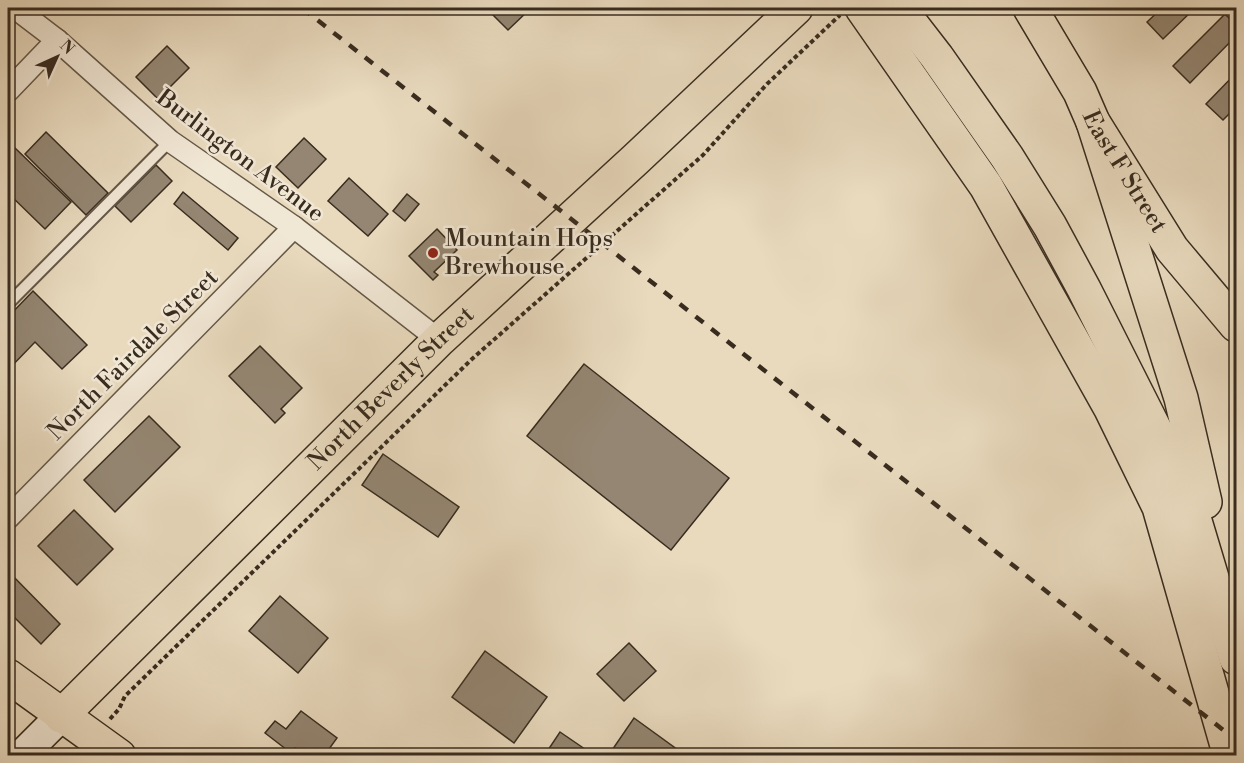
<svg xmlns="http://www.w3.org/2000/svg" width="1244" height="763" viewBox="0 0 1244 763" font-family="'Libre Bodoni',serif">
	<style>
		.building { fill: #948672; stroke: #382c1f; stroke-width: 1.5 }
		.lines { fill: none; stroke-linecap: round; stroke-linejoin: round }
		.lane-casing { stroke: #645847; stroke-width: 14 }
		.street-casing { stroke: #645847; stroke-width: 24 }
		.secondary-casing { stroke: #382c1f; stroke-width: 33 }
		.primary-casing { stroke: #382c1f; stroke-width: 36 }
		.highway-casing { stroke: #382c1f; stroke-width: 36 }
		.path { stroke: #382c1f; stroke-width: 4; stroke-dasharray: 4.5 3; stroke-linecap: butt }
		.lane { stroke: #f1e7d5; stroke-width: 10 }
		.street { stroke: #f1e7d5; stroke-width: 21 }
		.secondary { stroke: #f1e7d5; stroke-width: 30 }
		.primary { stroke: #e9dabe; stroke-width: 33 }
		.highway { stroke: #e9dabe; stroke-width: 33 }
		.rail { stroke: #382c1f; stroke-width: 4.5; stroke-dasharray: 10 10; stroke-linecap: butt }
		.poi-dot { fill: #8f2418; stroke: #f1e7d5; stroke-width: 2 }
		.labels { text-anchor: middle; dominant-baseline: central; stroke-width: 5; stroke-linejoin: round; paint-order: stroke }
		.street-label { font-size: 24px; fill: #382c1f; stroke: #f1e7d5 }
		.poi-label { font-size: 24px; fill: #382c1f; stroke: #f1e7d5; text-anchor: start }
	</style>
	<rect width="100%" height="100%" fill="#e9dabe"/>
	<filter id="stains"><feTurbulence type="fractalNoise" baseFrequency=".00333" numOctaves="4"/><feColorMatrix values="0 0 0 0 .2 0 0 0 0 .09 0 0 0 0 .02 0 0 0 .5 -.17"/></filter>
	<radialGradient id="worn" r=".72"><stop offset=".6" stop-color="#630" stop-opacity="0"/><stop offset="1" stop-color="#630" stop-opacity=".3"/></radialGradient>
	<g class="building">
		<path d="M486 8H531L508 30Z"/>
		<path d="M1162 8H1195L1163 39 1147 22Z"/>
		<path d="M1225 14 1236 25V36L1190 83 1173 66Z"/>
		<path d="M167 46 189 68 158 99 136 77Z"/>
		<path d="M1236 73V107L1223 120 1206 104Z"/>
		<path d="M46 132 108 193 86 215 25 154Z"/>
		<path d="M304 138 326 159 298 188 276 167Z"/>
		<path d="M15 148 71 202 45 229 8 193V156Z"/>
		<path d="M156 165 172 181 131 222 115 206Z"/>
		<path d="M349 178 388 214 368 236 328 201Z"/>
		<path d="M183 192 238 238 228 250 174 204Z"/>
		<path d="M407 194 419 204 405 221 393 211Z"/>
		<path d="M437 229 457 250 434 272 438 275 433 280 409 256Z"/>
		<path d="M33 291 87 345 62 369 35 342 8 370V317Z"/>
		<path d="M260 346 302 388 281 409 285 413 275 423 229 376Z"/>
		<path d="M584 364 729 478 671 550 527 436Z"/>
		<path d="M149 416 180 447 115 512 84 480Z"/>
		<path d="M383 454 459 507 438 537 362 485Z"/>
		<path d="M74 510 113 549 77 585 38 546Z"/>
		<path d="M8 571 60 624 41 644 8 611Z"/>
		<path d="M280 596 328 638 298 673 249 631Z"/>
		<path d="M629 643 656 671 624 701 597 674Z"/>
		<path d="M485 651 547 697 514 743 452 697Z"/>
		<path d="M301 711 337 738 324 756H305L295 748 291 753 265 733 275 721 286 729Z"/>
		<path d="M634 718 678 750 674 756H608Z"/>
		<path d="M560 732 595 756H544Z"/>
	</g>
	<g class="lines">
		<defs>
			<path id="lane" d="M8 304 170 141"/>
			<g id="street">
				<path d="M15 8 57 40 170 141 294 227 439 340"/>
				<path d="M8 91 57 40"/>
				<path d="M8 518 294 227"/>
			</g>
			<path id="secondary" d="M21 756 61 716"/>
			<g id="primary">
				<path id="s1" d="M1030 8 1080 92 1093 122 1172 249 1236 325"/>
				<path d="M8 676 119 756"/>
				<path id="s2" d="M61 716 439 340 636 159 796 8"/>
			</g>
			<g id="highway">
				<path d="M862 8 986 186 1111 409 1159 507 1230 756"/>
				<path d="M899 8 937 57 1007 157 1050 226 1084 289 1186 491 1236 658"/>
				<path d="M1093 122 1181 398 1205 502"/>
			</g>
		</defs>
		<use href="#lane" class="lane-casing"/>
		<use href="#street" class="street-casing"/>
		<use href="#secondary" class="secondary-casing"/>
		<use href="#primary" class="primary-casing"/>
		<use href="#highway" class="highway-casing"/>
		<path class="path" d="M110 719 119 709 125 696 472 359 703 155 767 84 840 15"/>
		<use href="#lane" class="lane"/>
		<use href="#street" class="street"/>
		<use href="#secondary" class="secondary"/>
		<use href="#primary" class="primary"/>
		<use href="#highway" class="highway"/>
		<path class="rail" d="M302 8 1236 740"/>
	</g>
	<circle class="poi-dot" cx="433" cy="253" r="6"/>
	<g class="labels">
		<g class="street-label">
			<text transform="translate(240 156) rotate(37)">Burlington Avenue</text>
			<text stroke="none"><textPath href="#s1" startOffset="189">East F Street</textPath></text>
			<text transform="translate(133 355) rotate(-45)">North Fairdale Street</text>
			<text stroke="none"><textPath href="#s2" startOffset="465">North Beverly Street</textPath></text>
		</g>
		<g class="poi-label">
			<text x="445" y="239">Mountain Hops<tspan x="445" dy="28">Brewhouse</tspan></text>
		</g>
	</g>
	<rect width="1244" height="763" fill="none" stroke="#e9dabe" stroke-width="30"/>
	<rect x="9" y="9" width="1226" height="745" fill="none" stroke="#382c1f" stroke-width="3"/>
	<rect x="15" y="15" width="1214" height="733" fill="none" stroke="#382c1f" stroke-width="1.5"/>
	<g transform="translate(57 57) rotate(45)" stroke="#f1e7d5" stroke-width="4.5" paint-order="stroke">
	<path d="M0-4.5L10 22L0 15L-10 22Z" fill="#382c1f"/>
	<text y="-9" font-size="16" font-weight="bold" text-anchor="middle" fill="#382c1f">N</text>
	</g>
	<rect width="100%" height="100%" filter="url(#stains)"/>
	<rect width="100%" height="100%" fill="url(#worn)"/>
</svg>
